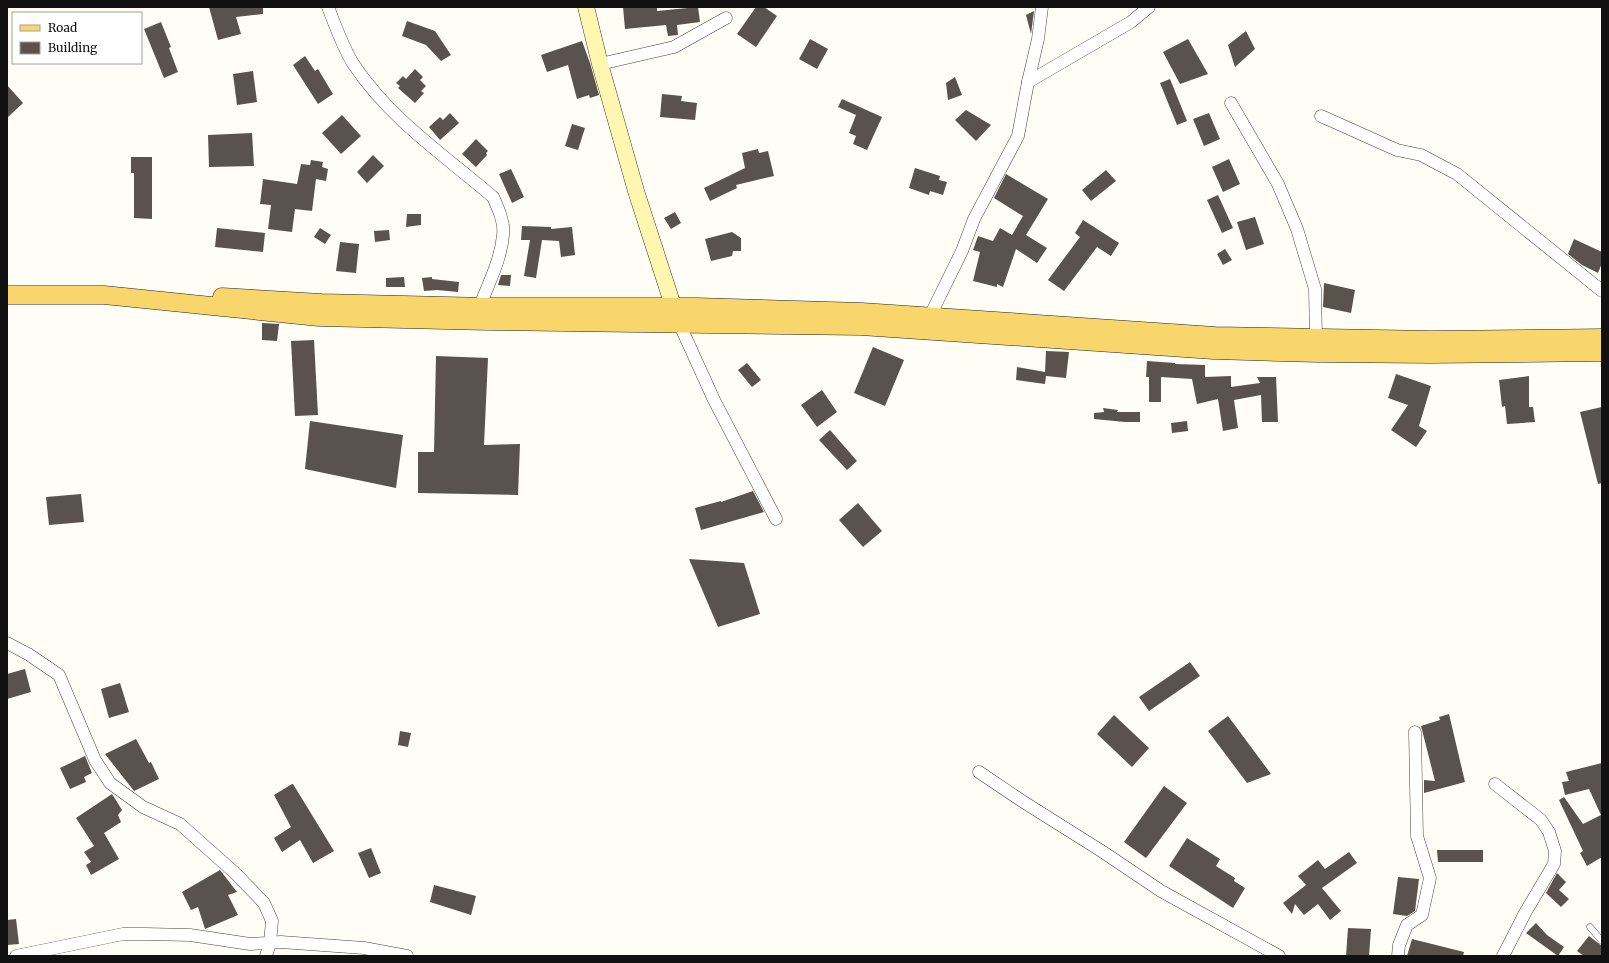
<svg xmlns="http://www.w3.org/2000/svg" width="1609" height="963" viewBox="0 0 1609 963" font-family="Merriweather,serif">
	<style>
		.building { fill: #5a524d }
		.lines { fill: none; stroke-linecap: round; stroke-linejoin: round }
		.lane-casing { stroke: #444; stroke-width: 7 }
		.street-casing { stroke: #444; stroke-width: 13 }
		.secondary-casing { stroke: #333; stroke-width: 17 }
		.primary-casing { stroke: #222; stroke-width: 19 }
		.lane { stroke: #fff; stroke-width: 6 }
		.street { stroke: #fff; stroke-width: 12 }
		.secondary { stroke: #fff6b0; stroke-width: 16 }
		.primary { stroke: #f9d66b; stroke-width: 18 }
	</style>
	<rect width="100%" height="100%" fill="#fffdf5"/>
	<g class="building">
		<path d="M209 7H263V14L236 17 241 34 218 40Z"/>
		<path d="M623 7H657V11L698 7 700 22 677 25 678 35 668 36 666 25 625 29Z"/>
		<path d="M756 7H764L777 16 756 47 737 34Z"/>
		<path d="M1034 11 1031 34 1026 15Z"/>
		<path d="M407 21 435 31 451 55 441 61 426 45 402 36Z"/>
		<path d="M161 22 171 47 169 48 178 72 164 78 144 29Z"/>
		<path d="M1246 31 1255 49 1235 67 1228 45Z"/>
		<path d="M810 39 828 49 817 69 799 59Z"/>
		<path d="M1188 39 1208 74 1180 84 1163 52Z"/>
		<path d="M582 41 590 63 599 95 590 98 589 95 577 99 568 65 547 72 541 55Z"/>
		<path d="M305 56 315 71 318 69 333 94 318 104 293 65Z"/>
		<path d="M415 69 423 77 420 80 426 86 421 91 424 93 415 103 398 88 400 86 396 83 403 76 406 79Z"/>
		<path d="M253 71 257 102 237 105 233 74Z"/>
		<path d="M955 77 962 95 948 100 946 83Z"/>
		<path d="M1170 79 1187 121 1177 125 1160 83Z"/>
		<path d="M7 85 23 103 7 118Z"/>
		<path d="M662 94 682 96 681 101 697 103 695 120 660 117Z"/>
		<path d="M842 99 882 117 867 150 853 144 856 136 849 133 856 115 838 107Z"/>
		<path d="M966 110 991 125 976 141 955 120Z"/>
		<path d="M450 113 459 123 440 140 429 127 440 117 443 120Z"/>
		<path d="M1209 113 1220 139 1204 146 1193 119Z"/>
		<path d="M342 115 361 136 341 154 322 133Z"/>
		<path d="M572 124 585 128 578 150 565 146Z"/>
		<path d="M252 133 254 166 209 167 208 135Z"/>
		<path d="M476 139 488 151 486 153 487 155 476 167 462 154Z"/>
		<path d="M758 149 759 153 768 151 774 176 736 185 737 188 710 201 704 188 745 168 742 153Z"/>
		<path d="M373 155 384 166 367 183 357 172Z"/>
		<path d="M131 157H152V219L134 218V173H131Z"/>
		<path d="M1229 159 1240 184 1223 192 1212 167Z"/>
		<path d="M311 160 323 162 322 167 328 169 326 181 316 179 312 211 295 209 292 232 268 229 271 205 260 204 263 179 297 184 301 164 310 165Z"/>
		<path d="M915 168 940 176 939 180 947 182 943 195 930 191 929 195 909 188Z"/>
		<path d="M511 169 524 197 512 203 499 174Z"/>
		<path d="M1106 170 1116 181 1091 201 1082 190Z"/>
		<path d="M1006 174 1048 199 1026 235 1047 248 1037 263 1016 249 1003 287 997 284V287L973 281 980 252 973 250 978 236 993 241 1000 228 1012 235 1023 216 994 198Z"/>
		<path d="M1218 195 1233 228 1222 233 1207 200Z"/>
		<path d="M675 212 681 223 671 229 664 218Z"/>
		<path d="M407 214H421V225L406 227Z"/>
		<path d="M1255 217 1264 244 1246 250 1237 222Z"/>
		<path d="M1083 220 1119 243 1111 256 1097 247 1064 291 1048 280 1080 237 1075 233Z"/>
		<path d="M522 226 551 227V229L572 227 575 255 561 257 559 241 542 240 536 278 524 276 530 240H521Z"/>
		<path d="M217 228 265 233 263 252 215 247Z"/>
		<path d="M320 228 331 235 325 244 314 237Z"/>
		<path d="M389 230 390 240 375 242 374 231Z"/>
		<path d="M732 232 741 238V251H733L732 256 711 261 705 239Z"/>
		<path d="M1574 239 1602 252V263L1598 273 1582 265 1568 254Z"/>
		<path d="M340 242 359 244 356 273 336 271Z"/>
		<path d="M1225 249 1232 260 1223 265 1217 254Z"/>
		<path d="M501 275H511L510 286 498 285Z"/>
		<path d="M404 277 405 287H386V278Z"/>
		<path d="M432 277V279L459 282 458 292 437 290 424 291 422 278Z"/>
		<path d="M1324 283 1355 290 1351 313 1323 307Z"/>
		<path d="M262 323 279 324 277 341 262 340Z"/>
		<path d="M314 340 318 415 295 416 291 341Z"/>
		<path d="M873 347 904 360 885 406 854 393Z"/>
		<path d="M1046 351 1069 352 1066 378 1046 376 1045 384 1016 380 1017 367 1045 372Z"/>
		<path d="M436 356 488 358 484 445 520 444 518 495 418 493V452H434Z"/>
		<path d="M1147 361 1175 363V364L1205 365V377L1231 376V387L1260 383 1257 377H1276L1278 422H1262L1261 395 1234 400 1238 428 1223 431 1218 399 1197 404 1192 379 1161 377V402H1149V377H1146Z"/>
		<path d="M747 363 761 380 752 387 738 370Z"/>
		<path d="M1396 374 1431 386 1419 426 1427 431 1416 447 1391 430 1408 405 1388 398Z"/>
		<path d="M1529 376V407H1533L1535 422 1507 424 1505 406 1502 407 1499 380Z"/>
		<path d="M822 390 837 412 817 427 801 405Z"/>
		<path d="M1602 407V483L1598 484 1580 412Z"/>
		<path d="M1103 408 1118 410 1117 412H1140V422H1125L1094 419V413L1104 412Z"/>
		<path d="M310 421 403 435 396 488 305 469Z"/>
		<path d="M1187 421 1188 431 1172 433 1171 423Z"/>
		<path d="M830 430 857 461 847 470 819 440Z"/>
		<path d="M753 491 764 512 701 530 695 508 721 501V502Z"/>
		<path d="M81 494 84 522 49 525 46 497Z"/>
		<path d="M858 503 882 531 863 547 839 520Z"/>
		<path d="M689 559 744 563 760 614 718 627Z"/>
		<path d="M1190 662 1200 676 1149 711 1139 697Z"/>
		<path d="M25 669 31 692 7 699V674Z"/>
		<path d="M120 683 129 712 109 718 101 689Z"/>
		<path d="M1449 714 1465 782 1424 793V780L1435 781 1421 726 1440 720 1439 717Z"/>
		<path d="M1114 715 1149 748 1132 767 1097 734Z"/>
		<path d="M1228 716 1271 774 1247 783 1208 731Z"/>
		<path d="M400 731 411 733 408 747 398 745Z"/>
		<path d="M136 739 149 763 151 762 159 779 134 791 105 754Z"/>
		<path d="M85 756 92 773 84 777 86 782 70 789 60 768Z"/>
		<path d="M1602 763V857L1587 866 1580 853 1583 851 1559 800 1564 797 1583 824 1601 815 1589 789 1565 795 1562 782 1569 781 1566 772Z"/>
		<path d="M292 784H293L334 851 313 863 300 840 282 852 274 838 291 827 274 795Z"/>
		<path d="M1164 786 1187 803 1146 858 1124 842Z"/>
		<path d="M112 794 122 810 118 815 121 822 104 833 119 859 91 875 86 865 91 862 84 852 94 846 76 818Z"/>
		<path d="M1187 838 1220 859 1216 866 1235 878 1234 881 1245 888 1233 908 1169 866Z"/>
		<path d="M371 848 381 873 369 878 358 853Z"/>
		<path d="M1437 850H1483V862H1438Z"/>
		<path d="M1349 852 1357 863 1322 888 1341 911 1330 920 1318 904 1304 915 1295 904 1292 914 1283 903 1306 885 1298 876 1318 860 1325 869Z"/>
		<path d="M220 870 237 892 228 895 238 915 205 929 198 907 191 910 182 892Z"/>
		<path d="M1557 873 1566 882 1559 890 1569 899 1561 907 1546 893Z"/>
		<path d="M1398 877 1419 879 1415 911 1407 916 1393 914Z"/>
		<path d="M434 885 476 896 471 915 430 902Z"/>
		<path d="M16 919 19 944 7 945V920Z"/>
		<path d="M1536 923 1547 935 1564 947 1558 956 1526 933Z"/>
		<path d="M1348 928 1371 929 1369 956H1346Z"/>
		<path d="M1589 936 1602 946V956H1584L1577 951Z"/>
		<path d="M1412 939 1464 952 1463 956H1407Z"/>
	</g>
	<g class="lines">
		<defs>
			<path id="lane" d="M1590 927 1602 941"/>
			<g id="street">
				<path d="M328 7C335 25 344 50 354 65 390 119 444 155 493 197 498 208 505 223 503 235 501 260 488 284 480 306"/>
				<path d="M600 64 674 47 726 18"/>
				<path d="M1028 82 1131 22 1149 7"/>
				<path d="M1231 103 1278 184 1297 229 1315 289 1316 339"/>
				<path d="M1321 116 1397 150 1421 155 1457 174 1602 291"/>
				<path d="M930 316 962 251 974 219 1018 136 1028 82 1038 39 1042 7"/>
				<path d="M679 323 714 400 776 519"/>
				<path d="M7 643 28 654 59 675 95 760 110 783 143 807 180 824 235 873 264 903 272 921 270 943 266 956"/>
				<path d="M979 772 1022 801 1103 852 1161 891 1279 956"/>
				<path d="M1495 784 1541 820 1549 832 1555 851 1554 864 1525 913 1503 956"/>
				<path d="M16 956 123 934H145L190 935 250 944 281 942 364 948 407 956"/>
				<path d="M1398 956 1399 945 1407 925 1422 915 1430 878 1417 836 1415 732"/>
			</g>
			<path id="secondary" d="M586 7 600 64 636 191 677 318"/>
			<g id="primary">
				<path d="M7 295H104L319 317 488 321 861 326 1214 350 1317 353 1431 354 1602 352"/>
				<path d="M222 297 321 303 488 307H696L862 312 1215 336 1431 340 1602 338"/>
			</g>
		</defs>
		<use href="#lane" class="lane-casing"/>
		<use href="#street" class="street-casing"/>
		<use href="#secondary" class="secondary-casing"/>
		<use href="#primary" class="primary-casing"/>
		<use href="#lane" class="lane"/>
		<use href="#street" class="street"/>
		<use href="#secondary" class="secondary"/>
		<use href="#primary" class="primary"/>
	</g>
	<rect width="1609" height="963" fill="none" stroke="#111111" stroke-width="16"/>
	<rect x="12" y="12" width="130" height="52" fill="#ffffff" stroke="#a0a0a0"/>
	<rect x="20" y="25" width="20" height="6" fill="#f9d66b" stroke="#a0a0a0"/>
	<text x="48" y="32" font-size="12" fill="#111111">Road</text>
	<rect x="20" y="42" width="20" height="12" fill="#5a524d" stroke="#a0a0a0"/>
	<text x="48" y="52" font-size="12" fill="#111111">Building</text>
</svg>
